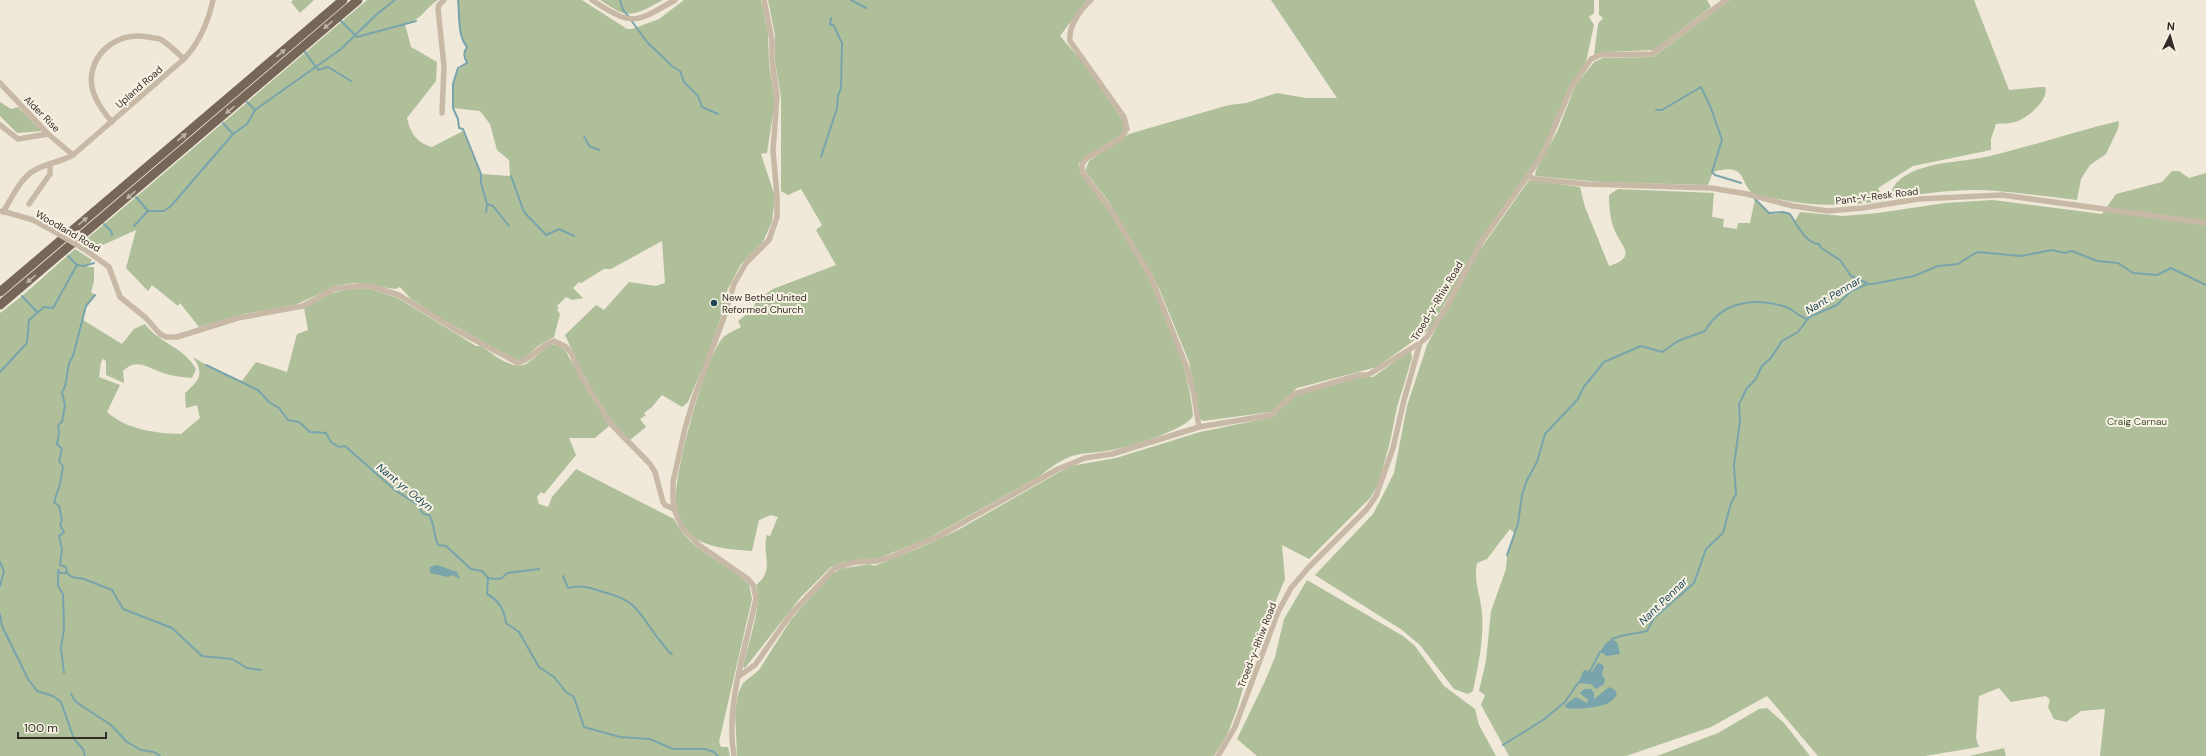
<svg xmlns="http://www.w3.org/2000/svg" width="2206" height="756" viewBox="0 0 2206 756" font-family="'DM Sans',sans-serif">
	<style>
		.green { fill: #aebf9a }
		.water { fill: #79a4ac }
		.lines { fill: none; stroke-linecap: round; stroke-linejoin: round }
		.stream { stroke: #79a4ac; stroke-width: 2 }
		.street { stroke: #c8b9a6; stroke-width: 5.5 }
		.primary { stroke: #756658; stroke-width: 9 }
		.street-bridge { stroke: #c8b9a6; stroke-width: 5.5 }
		.oneway { fill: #bdb3a6 }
		.poi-dot { fill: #1e4954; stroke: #f8f2e5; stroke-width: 1.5 }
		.labels { text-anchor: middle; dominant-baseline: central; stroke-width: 4; stroke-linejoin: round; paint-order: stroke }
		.street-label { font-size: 10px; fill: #342c26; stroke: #f8f2e5 }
		.poi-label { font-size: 10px; fill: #342c26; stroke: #f8f2e5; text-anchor: start }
		.park-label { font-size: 10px; fill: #3f512b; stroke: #f8f2e5 }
		.water-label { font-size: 11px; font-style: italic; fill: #1e4954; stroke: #f8f2e5 }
	</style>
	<rect width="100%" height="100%" fill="#f0e8d9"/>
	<g class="green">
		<path d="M293 0H314L300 13 291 2Z"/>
		<path d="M367 0H438C423 10 423 19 405 24L411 47 437 62 436 81 407 118C410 133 417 143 432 147L463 131 481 174 510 176 509 160 497 150 490 124 480 111 453 108C453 90 449 73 467 63L464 51 467 47C457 35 460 15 458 0H582L627 29H632L659 19 684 0H761L768 33 769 64 775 100 767 153 761 154 775 197 772 222 763 242 741 264 727 291 726 295 728 296 708 355 688 402 682 407 662 395 652 407 644 413 646 415 640 419 646 427 630 440 609 418 582 372 565 335 596 305 604 310 629 282 656 286 665 283 662 241 611 269H604L581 283 579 282 573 288 583 298 572 300 566 297 557 306 559 308 557 310 560 314 554 337 538 346 526 357 518 361 442 319 411 299 400 287 395 289 354 283 336 286 295 305 244 314 199 327 180 303 178 306 152 285 148 291 126 268 136 230 94 249 82 243Z"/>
		<path d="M600 0H663C649 7 632 20 616 10 610 7 606 3 600 0Z"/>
		<path d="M768 0H1087L1060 36 1083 62 1122 119 1125 128 1122 134 1078 164C1085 180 1097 192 1107 207 1146 264 1187 346 1193 416 1186 430 1128 447 1112 450 1098 453 1085 452 1072 456 1060 460 1050 468 1040 476L927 539 879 558 844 562 831 567 801 597 745 668 743 667C747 646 763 605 756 585 776 570 761 553 767 535L770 536 778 517 771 515 759 520 752 551C730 549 706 549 689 533 683 528 678 514 676 506 672 478 704 363 721 340 725 334 736 330 741 327L738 321 752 310 757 300 773 289 836 265 816 230 822 225 801 189 788 195 781 191V97L775 61V35Z"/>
		<path d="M1271 0H1594V13L1589 17 1594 25 1586 62 1540 154 1466 267 1430 329 1377 367 1297 388 1271 412 1203 421 1200 419 1189 362 1159 288 1109 202 1085 171 1089 161 1129 134 1163 124 1229 105 1246 103 1277 93 1306 98H1337Z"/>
		<path d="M1599 0H1707L1711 7 1654 50 1609 52 1594 55 1598 24 1603 18 1599 15Z"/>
		<path d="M1730 0H1974L2009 90 2041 87H2045C2050 100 2026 119 2015 122 2009 124 2001 123 1996 124L1991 139V150L1913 166 1878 188 1884 201C1846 206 1812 207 1774 198 1768 197 1761 197 1756 195 1737 186 1751 161 1713 172L1708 185 1601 182 1535 176 1536 170 1558 130 1575 86 1594 62 1603 58 1653 57Z"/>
		<path d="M0 102 11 109 18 107 42 131 17 133 0 116Z"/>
		<path d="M2119 121 2118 129 2106 154 2090 165 2081 179 2077 200C2051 197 2024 193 1997 191 1962 188 1926 193 1890 199 1890 186 1901 177 1912 172 1936 161 1965 162 1990 156 2033 146 2075 131 2119 121Z"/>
		<path d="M2172 171H2179L2189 178 2206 173V756H2100L2105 709 2081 711 2066 722 2054 719 2048 707 2050 700 2046 696 2011 702 1999 688 1979 696 1976 738 1979 747 1925 756H1818L1767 696 1711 727 1626 756H1509L1481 705 1485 695 1479 691 1486 661 1491 611 1506 569 1507 555 1514 533 1510 529 1487 559 1477 563C1473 581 1481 596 1482 614 1484 640 1478 666 1473 691L1468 694 1454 689 1420 645 1402 630 1315 575 1373 514 1382 497 1394 473 1407 406 1427 345 1475 257 1529 180 1580 187 1585 207 1609 266C1640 256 1619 246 1613 226 1610 217 1609 205 1609 195L1618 189 1714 193 1712 217 1724 219 1723 227 1737 229 1738 223H1750L1755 199 1769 213C1781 217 1784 206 1795 221L1800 212 1843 216 1878 213 1945 203 1993 200 2102 214 2116 194 2162 182Z"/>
		<path d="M75 249 92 260 87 267H94V281L91 292 95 295 86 306 83 320 122 344 134 329 145 324C159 343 185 348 196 369L192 378C182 377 172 376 163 373 148 368 137 357 123 371L124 383 106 375V361L103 359 101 362 99 377 120 385 107 412C128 430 154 433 181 434L200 418 197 405 186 408 185 393C199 381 205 374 193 357L206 365 242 381 256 362 287 372 297 334 308 330 304 308 329 294 344 290 367 288 398 298 476 346H481C492 353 512 371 526 364 530 362 544 349 550 344L557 345 565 350 609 426 595 438H569L576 455 544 494 541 492 537 497 539 504 548 507 552 497 576 469 674 519C688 550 725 561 749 584L752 599 719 742 721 747H728L730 756H0V313L22 296Z"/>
		<path d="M1411 350 1412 358 1397 407 1390 442 1379 482 1371 497 1309 559 1282 545 1285 579 1253 655 1236 712 1227 735 1214 756H737L735 712 738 694 743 683 759 670 792 618 831 575 840 569 870 564 874 566 919 548 958 530 1070 466 1116 458 1200 432 1273 417 1295 395 1360 377H1373Z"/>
		<path d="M1307 580 1403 636 1415 646 1444 686 1475 709 1479 725 1496 756H1257L1237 739 1266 679 1275 657 1284 619Z"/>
		<path d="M1767 708 1784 723 1810 756H1657L1718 733 1759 709Z"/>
		<path d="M2004 748 2006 756H1969Z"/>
	</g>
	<g class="water">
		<path d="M437 565 457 572 460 579 453 575 448 577 430 573V567Z"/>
		<path d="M1612 639 1617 642 1620 654 1607 656 1600 652 1605 644Z"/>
		<path d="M1599 663 1604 666 1602 675 1605 679 1604 684 1596 689 1591 684 1578 683 1584 670 1592 672 1597 664Z"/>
		<path d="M1609 687 1615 690 1617 694C1615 698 1612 701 1608 703 1603 707 1569 711 1565 707L1566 704 1576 697 1587 703 1588 700 1580 693 1584 689H1591L1594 693V699Z"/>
	</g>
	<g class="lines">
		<g class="stream">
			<path d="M458 0C460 15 457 35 467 47 463 53 464 57 467 63L458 68 453 84V108L458 119 459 128 463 129 481 174V183L487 204 493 206 509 226"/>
			<path d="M620 0 623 10 629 17"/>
			<path d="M851 0 866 8"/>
			<path d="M631 20 647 42 673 67 680 71 684 82 698 96 702 107 718 114"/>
			<path d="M341 21 357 37 416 21"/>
			<path d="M305 52 318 70 328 67 351 81"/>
			<path d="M247 102 255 110"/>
			<path d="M1656 110H1662L1701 87 1711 108 1722 140 1712 172 1715 175 1741 183"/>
			<path d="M223 123 233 134"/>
			<path d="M584 136 589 146 599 150"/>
			<path d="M821 157 837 108 838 96 841 88 842 43 834 26 830 24 831 18"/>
			<path d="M511 176 524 212 546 235 559 229 574 236"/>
			<path d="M136 197 148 211"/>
			<path d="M1755 199 1769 213 1783 212 1790 214C1796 223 1806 244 1819 244L1821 248 1840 260 1851 276 1867 283"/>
			<path d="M486 212 487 204"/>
			<path d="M104 224 111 231 112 235"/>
			<path d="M134 226 148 211H164L171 206 233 134 247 124 255 110 341 49 377 14 395 0"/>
			<path d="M68 256 77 265"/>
			<path d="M95 295 86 306 73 356C64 367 70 382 62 392L65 405 62 422 58 425 59 433 57 444 62 449 59 461 63 466 60 484 54 502 59 506 62 520 60 525 64 532 59 536 62 549 60 565 66 567 67 573 72 577 84 579 112 590 123 609 172 628 202 656 232 659 247 668 261 670"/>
			<path d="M22 296 37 312"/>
			<path d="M206 365 258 390 269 402 279 408 288 420 299 422 310 432 326 433 331 442 339 447 345 446 396 491 417 504 423 514 429 515C435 524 433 534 438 545L446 546 471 569 482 571 488 578 487 594C500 601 504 610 506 623L519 632 539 667 554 677 566 692 574 697 584 727 620 737 650 739 673 749H705L714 752 718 756"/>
			<path d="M0 372 27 343 29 320 44 307 53 308 77 265 84 266 94 263"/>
			<path d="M1507 555 1518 524 1522 495 1527 480 1537 462 1545 434 1578 399 1583 388 1604 362 1641 346 1662 352 1678 341 1705 331C1722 301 1755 297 1786 307 1794 310 1799 317 1808 319"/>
			<path d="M0 562 4 571 0 586"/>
			<path d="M563 576 568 588C585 584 591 589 607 593 641 602 641 619 662 643 666 647 667 652 672 654"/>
			<path d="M488 578 496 579 502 578 507 573 539 569"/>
			<path d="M0 614 2 626 28 679 37 691 53 696 61 702 74 739 83 749 85 756"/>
			<path d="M1612 639C1623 634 1635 634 1647 631L1654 618 1694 583 1706 549 1723 533 1731 503 1736 494 1734 465 1740 421 1739 404 1747 388 1755 380 1762 366 1771 358 1782 341 1798 332 1809 317 1837 305 1851 291 1867 284H1873L1914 276 1938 266 1958 264 1977 252 2021 256 2052 250 2065 253 2072 251 2097 261 2118 263 2133 273 2157 275 2171 268 2206 285"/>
			<path d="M64 673 61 648 64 629 63 594 58 586V570L60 573H67"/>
			<path d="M1589 673 1600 652"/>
			<path d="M71 694 76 702 111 725 127 742 141 750 154 752 160 756"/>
			<path d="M1503 745 1543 720 1565 702 1578 683"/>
		</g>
		<g class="street">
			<path d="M592 0C633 27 635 23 675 0"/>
			<path d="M1091 0C1081 9 1068 26 1070 41L1124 117 1127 129 1120 139 1087 158 1082 164V172L1111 210 1151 277 1187 368 1194 395 1199 427"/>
			<path d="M0 83 48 134 73 155"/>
			<path d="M442 113 444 66 438 9 439 5 444 0"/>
			<path d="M112 122C101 109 88 92 92 72 98 46 123 32 148 37 152 38 157 38 160 39 169 44 177 53 184 59"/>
			<path d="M0 125 18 139 48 134"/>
			<path d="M1528 176 1535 179 1586 184 1711 188 1747 194 1793 206 1828 211 1863 208 1918 199 2002 195 2206 223"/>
			<path d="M29 204 50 174V164"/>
			<path d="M2 211 33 220 48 228"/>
			<path d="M3 212C12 198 20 178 35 170 47 163 61 162 73 155L184 59C200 42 208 23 213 0"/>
			<path d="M87 251 109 267 120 297 146 318 160 334 166 337H177L238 318 303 306 334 289 357 286H370L399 295 456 330 518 363C532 359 539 346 554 341L566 347 572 354 581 376 611 424 650 464 655 472 663 502 665 505 674 509"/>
			<path d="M739 676 755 665 791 614 835 568 855 562 877 561 893 556 939 536 1058 469 1085 458 1112 454 1199 427 1271 415 1294 394 1359 375H1368L1420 343"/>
			<path d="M734 756C725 705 746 648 756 598L753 585 748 579 699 545 682 528 674 509 673 499V482L685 428 695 395 723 320 734 284 746 263 769 240 777 217V196L773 151 777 96 772 60V40L764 0"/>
			<path d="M1218 756 1235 727 1278 612 1291 588 1309 567 1367 509 1376 496 1393 448 1404 400 1420 343 1427 337 1446 308 1482 241 1543 154 1571 88 1591 59 1600 55 1652 54 1726 0"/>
		</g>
		<g class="primary">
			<path d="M0 292 343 0"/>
			<path d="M0 305 358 0"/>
		</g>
		<path class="street-bridge" d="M48 228 87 251"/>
	</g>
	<defs><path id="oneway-solid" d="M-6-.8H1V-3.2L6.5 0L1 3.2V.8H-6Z"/></defs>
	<g class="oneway">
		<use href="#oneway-solid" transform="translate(328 25) rotate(140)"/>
		<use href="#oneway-solid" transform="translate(281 53) rotate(-40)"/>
		<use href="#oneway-solid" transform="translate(230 110) rotate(141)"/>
		<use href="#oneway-solid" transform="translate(182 137) rotate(-40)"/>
		<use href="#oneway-solid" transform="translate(131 195) rotate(139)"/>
		<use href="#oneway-solid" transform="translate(83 221) rotate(-40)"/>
		<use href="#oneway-solid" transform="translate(31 279) rotate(140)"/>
	</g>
	<circle class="poi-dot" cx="714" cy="303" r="4"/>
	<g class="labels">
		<g class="street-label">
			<text transform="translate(139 87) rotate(-41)">Upland Road</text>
			<text transform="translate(42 114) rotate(45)">Alder Rise</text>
			<text transform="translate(1877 196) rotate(-7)">Pant-Y-Resk Road</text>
			<text transform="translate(68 231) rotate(30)">Woodland Road</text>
			<text transform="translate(1437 301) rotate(-59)">Troed-y-Rhiw Road</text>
			<text transform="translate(1257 645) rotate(-69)">Troed-y-Rhiw Road</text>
		</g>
		<g class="poi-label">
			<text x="722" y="297">New Bethel United<tspan x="722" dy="12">Reformed Church</tspan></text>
		</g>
		<g class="park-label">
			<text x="2137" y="421">Craig Carnau</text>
		</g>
		<g class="water-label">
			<text transform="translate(1833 295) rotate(-31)">Nant Pennar</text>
			<text transform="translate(405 487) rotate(39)">Nant yr Odyn</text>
			<text transform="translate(1663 601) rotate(-44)">Nant Pennar</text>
		</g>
	</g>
	<g transform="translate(2170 36) rotate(5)" stroke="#f8f2e5" stroke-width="3" paint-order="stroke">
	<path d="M0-3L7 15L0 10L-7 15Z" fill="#342c26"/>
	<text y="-6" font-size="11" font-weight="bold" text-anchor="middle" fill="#342c26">N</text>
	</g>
	<path d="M18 732v6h88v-6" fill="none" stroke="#342c26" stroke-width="2"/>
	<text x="24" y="732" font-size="12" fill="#342c26" stroke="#f8f2e5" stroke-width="3" paint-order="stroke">100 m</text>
</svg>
